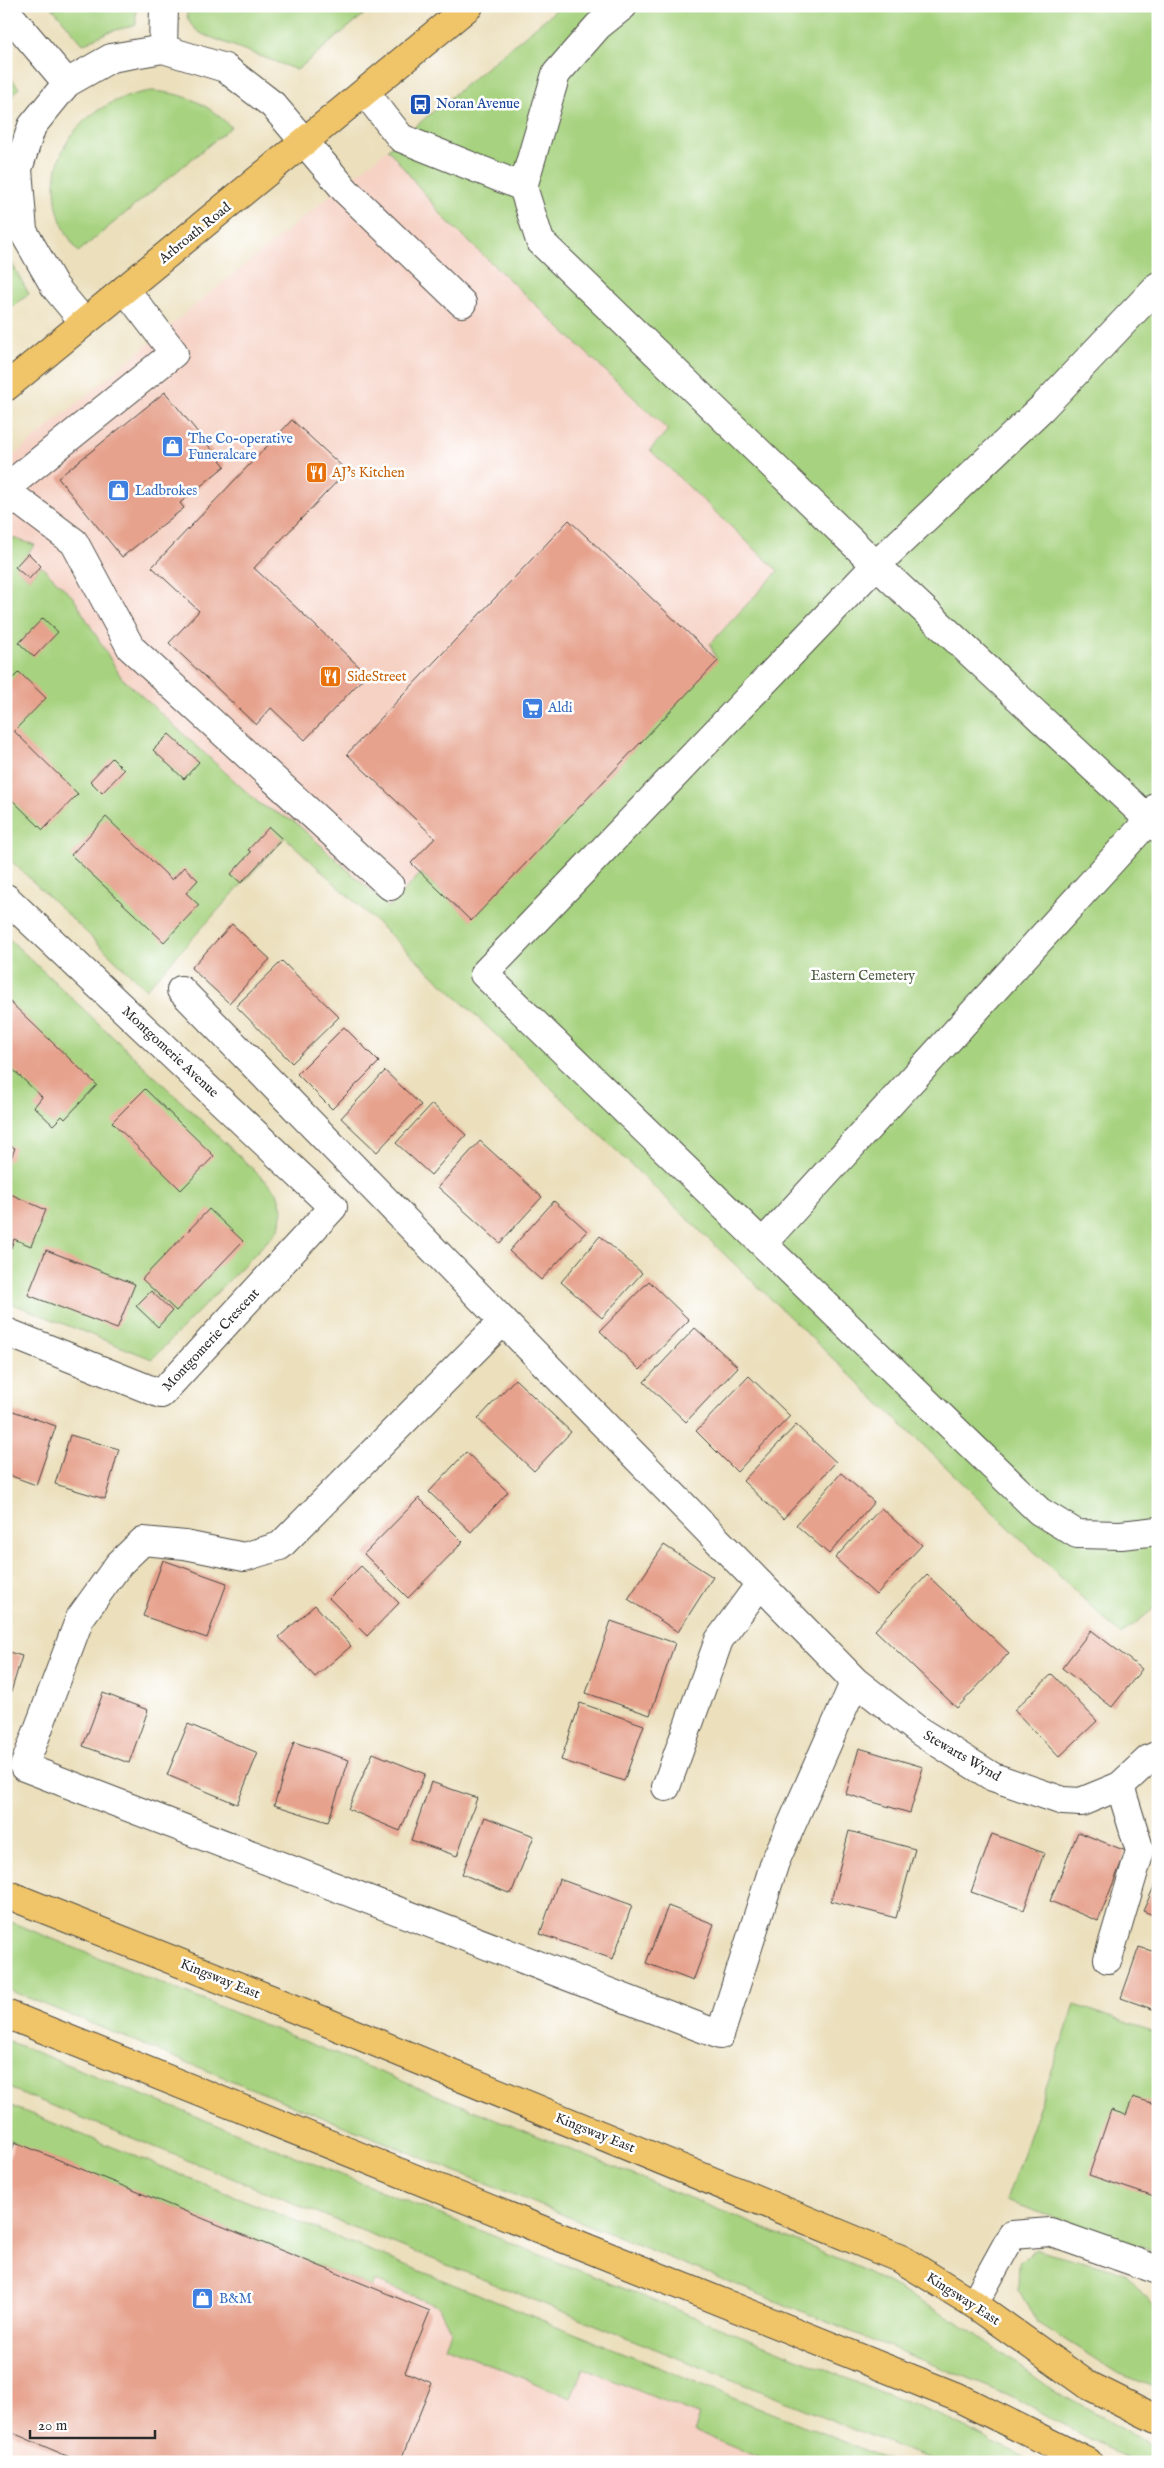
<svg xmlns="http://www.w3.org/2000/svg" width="1164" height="2468" viewBox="0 0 1164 2468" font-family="'IM FELL English',serif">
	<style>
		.built { fill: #f6d2c5 }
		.green { fill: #a7d380; stroke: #697f56 }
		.building { fill: #e6a28d }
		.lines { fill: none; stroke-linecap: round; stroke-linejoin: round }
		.minor-casing { stroke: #484641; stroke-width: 30 }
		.major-casing { stroke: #484641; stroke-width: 30 }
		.highway-casing { stroke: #484641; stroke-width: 30 }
		.minor { stroke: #fff; stroke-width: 28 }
		.major { stroke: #f0c469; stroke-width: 28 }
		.highway { stroke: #f0c469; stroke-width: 28 }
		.labels { text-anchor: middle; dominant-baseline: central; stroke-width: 5; stroke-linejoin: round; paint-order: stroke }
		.transit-label { font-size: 14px; fill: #164399; stroke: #fff; text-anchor: start }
		.street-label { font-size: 14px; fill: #2b2b2b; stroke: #fff }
		.shop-label { font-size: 14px; fill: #366cbe; stroke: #fff; text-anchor: start }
		.food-label { font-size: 14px; fill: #c56008; stroke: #fff; text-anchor: start }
		.park-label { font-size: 14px; fill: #505d44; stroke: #fff }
	</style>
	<rect width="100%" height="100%" fill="#fff"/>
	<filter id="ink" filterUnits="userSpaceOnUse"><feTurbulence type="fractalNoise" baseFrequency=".02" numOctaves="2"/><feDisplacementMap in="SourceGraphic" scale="10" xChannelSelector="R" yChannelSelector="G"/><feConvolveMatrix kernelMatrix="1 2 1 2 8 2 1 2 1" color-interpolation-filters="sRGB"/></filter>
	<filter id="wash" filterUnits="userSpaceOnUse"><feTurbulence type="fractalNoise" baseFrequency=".0096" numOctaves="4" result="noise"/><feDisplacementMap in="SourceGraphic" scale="20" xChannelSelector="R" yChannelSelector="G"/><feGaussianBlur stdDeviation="1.12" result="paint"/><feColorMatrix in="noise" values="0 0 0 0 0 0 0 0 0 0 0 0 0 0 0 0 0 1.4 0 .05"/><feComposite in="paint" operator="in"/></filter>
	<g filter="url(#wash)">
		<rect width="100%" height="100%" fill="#ebdfbc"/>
		<g class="built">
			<path d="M388 149 836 575 446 987 6 578V462L210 293Z"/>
			<path d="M6 2104 894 2462H6Z"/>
		</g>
		<g class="green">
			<path d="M51 6H136V25L108 32 83 44Z"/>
			<path d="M186 6H374L297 70 202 34C191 27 186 20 186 6Z"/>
			<path d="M561 6H1158V1605L1121 1635 446 987 285 837 146 989 6 856V536L35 545 16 567 29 579 41 566 73 597 121 677 261 805 295 822 389 907 421 873 471 920 717 661 710 644 778 571 650 450 668 430 445 219 388 149Z"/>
			<path d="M6 72 19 88 6 104Z"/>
			<path d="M152 91C187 94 205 102 231 127L78 252C69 238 60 224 57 207 45 143 92 99 152 91Z"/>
			<path d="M6 253 29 294 6 312Z"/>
			<path d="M6 936 277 1192 282 1209 279 1229 152 1359 6 1301Z"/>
			<path d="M6 1920 852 2264 960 2323 1053 2390 1158 2449V2462H1133L1008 2395 6 1989Z"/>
			<path d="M1075 2005 1158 2033V2253L1006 2201Z"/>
			<path d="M6 2040 948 2419 1033 2462H939L916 2454 6 2087Z"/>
			<path d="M6 2104 894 2462H769L694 2431 700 2416 583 2368 571 2398 445 2346 451 2331 439 2307 374 2280 371 2287 6 2139Z"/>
			<path d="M1036 2249 1125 2273 1158 2312V2388L1119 2374 1037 2322 1018 2289 1019 2262Z"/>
		</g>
		<g id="blocks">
			<g class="building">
				<path d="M165 392 225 466 180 503 184 508 122 557 58 478Z"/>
				<path d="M292 420 347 471 254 568 367 674 305 740 271 708 256 725 169 643 199 611 152 567Z"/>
				<path d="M569 520 718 661 471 921 411 863 435 838 347 754Z"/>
				<path d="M28 553 41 566 29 579 15 567Z"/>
				<path d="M43 618 58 632 34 657 19 643Z"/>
				<path d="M19 672 46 698 14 731 78 794 43 830 6 794V685Z"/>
				<path d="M169 734 199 762 184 779 153 750Z"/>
				<path d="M112 758 124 770 102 793 90 781Z"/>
				<path d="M106 817 172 880 184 867 198 880 186 893 199 905 164 942 71 855Z"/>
				<path d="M269 827 282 839 241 883 231 874 251 852 248 850Z"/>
				<path d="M232 924 270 959 229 1003 191 968Z"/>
				<path d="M282 961 339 1017 292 1063 236 1006Z"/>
				<path d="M9 1001 97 1085 65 1119 62 1116 53 1125 34 1107 42 1097 6 1063V1004Z"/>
				<path d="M344 1027 379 1062 332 1109 297 1074Z"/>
				<path d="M385 1071 421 1105 377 1152 341 1118Z"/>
				<path d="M145 1089 214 1156 181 1190 112 1122Z"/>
				<path d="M432 1104 466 1135 431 1175 396 1143Z"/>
				<path d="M480 1141 542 1197 500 1243 438 1187Z"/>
				<path d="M6 1144 15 1148 10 1161 6 1159Z"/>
				<path d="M6 1192 46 1210 31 1246 14 1239 11 1248 6 1246Z"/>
				<path d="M554 1201 587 1231 541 1280 509 1251Z"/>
				<path d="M209 1209 243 1241 176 1311 142 1279Z"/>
				<path d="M600 1236 642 1273 602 1318 561 1282Z"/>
				<path d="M46 1250 135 1284 117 1329 28 1295Z"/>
				<path d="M649 1281 689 1320 640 1370 600 1331Z"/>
				<path d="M151 1291 172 1311 158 1327 136 1306Z"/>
				<path d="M695 1328 738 1367 686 1422 644 1382Z"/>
				<path d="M749 1376 790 1416 737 1472 696 1431Z"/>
				<path d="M515 1379 571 1432 534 1471 478 1419Z"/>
				<path d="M13 1411 56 1426 36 1485 6 1474V1431Z"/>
				<path d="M796 1425 836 1462 783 1519 743 1481Z"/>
				<path d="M70 1435 119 1449 105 1499 55 1484Z"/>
				<path d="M466 1452 508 1492 471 1532 429 1492Z"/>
				<path d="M841 1473 874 1502 829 1554 796 1525Z"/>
				<path d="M419 1498 463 1542 408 1598 364 1554Z"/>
				<path d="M881 1508 922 1545 876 1595 835 1558Z"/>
				<path d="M664 1545 713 1577 678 1632 628 1599Z"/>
				<path d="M163 1560 227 1583 207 1638 143 1616Z"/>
				<path d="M361 1566 399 1603 367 1636 329 1598Z"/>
				<path d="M927 1575 1009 1653 957 1708 875 1630Z"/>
				<path d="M315 1605 351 1646 315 1677 279 1637Z"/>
				<path d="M611 1621 675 1643 650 1715 586 1693Z"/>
				<path d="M1091 1630 1142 1669 1112 1707 1062 1668Z"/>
				<path d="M6 1651 22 1656 7 1705H6Z"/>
				<path d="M1052 1674 1097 1721 1059 1757 1014 1710Z"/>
				<path d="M103 1693 148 1710 129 1763 83 1746Z"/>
				<path d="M580 1703 644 1725 624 1781 561 1760Z"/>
				<path d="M188 1724 258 1753 237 1804 167 1775Z"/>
				<path d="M294 1742 349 1760 328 1822 274 1805Z"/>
				<path d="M859 1748 923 1767 910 1813 846 1794Z"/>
				<path d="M373 1753 425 1774 400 1831 348 1809Z"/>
				<path d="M431 1782 477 1798 457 1856 411 1840Z"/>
				<path d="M485 1817 534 1836 511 1894 462 1874Z"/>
				<path d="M849 1831 915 1849 896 1918 831 1901Z"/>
				<path d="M1078 1832 1126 1851 1098 1921 1050 1901Z"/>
				<path d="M992 1834 1044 1853 1024 1910 971 1892Z"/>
				<path d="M1158 1878V1917L1143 1911Z"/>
				<path d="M559 1879 632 1905 613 1959 540 1934Z"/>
				<path d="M668 1906 714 1924 693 1981 646 1963Z"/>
				<path d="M1139 1947 1158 1953V2011L1121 1998Z"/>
				<path d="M1133 2097 1158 2105V2192L1155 2191 1154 2197 1089 2175 1111 2110 1126 2115Z"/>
				<path d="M15 2142 430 2311 405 2372 432 2383 400 2462H81L6 2430V2165Z"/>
			</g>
		</g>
	</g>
	<g filter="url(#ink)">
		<use href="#blocks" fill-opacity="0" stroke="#484641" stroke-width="1"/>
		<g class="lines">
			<defs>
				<g id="minor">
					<path d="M623 6 598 26 556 74 523 187 540 241 876 565 1158 828"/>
					<path d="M6 11 67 83"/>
					<path d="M163 49 164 6"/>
					<path d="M365 92 401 138 523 187"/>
					<path d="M1158 286 1042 408 876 565 484 974 1039 1511 1077 1534 1121 1535 1158 1531"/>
					<path d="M84 322 55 287 23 231 18 169 32 126 67 83 111 58 163 49 225 68 273 105 346 191 462 303"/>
					<path d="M6 488 174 353 125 289"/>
					<path d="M6 491 74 542 131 648 390 886"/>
					<path d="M6 898 333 1207 161 1394 6 1332"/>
					<path d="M181 990 503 1321"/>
					<path d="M763 1243 1149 820 1158 806"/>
					<path d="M855 1681 775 1862 720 2035 24 1767 80 1618 119 1564 143 1541 185 1545 244 1557 280 1546 503 1321 855 1681 919 1731 993 1777 1063 1801 1081 1802 1120 1786 1149 1759 1158 1755"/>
					<path d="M666 1787 719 1640 760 1584"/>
					<path d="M1108 1959 1140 1851 1120 1786"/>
					<path d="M974 2304 1012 2235 1050 2232 1158 2270"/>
				</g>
				<path id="major" d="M6 387 469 6"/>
				<g id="highway">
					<path d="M6 1894 273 2000 901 2259 974 2304 1086 2384 1158 2420"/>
					<path d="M6 2014 957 2397 1088 2462"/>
				</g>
			</defs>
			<use href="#minor" class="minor-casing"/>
			<use href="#major" class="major-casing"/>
			<use href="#highway" class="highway-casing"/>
			<use href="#minor" class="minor"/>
			<use href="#major" class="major"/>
			<use href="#highway" class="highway"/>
		</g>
	</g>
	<defs>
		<symbol id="bus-square" viewBox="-11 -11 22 22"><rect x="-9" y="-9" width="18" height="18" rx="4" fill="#1a4fb4" stroke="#fff"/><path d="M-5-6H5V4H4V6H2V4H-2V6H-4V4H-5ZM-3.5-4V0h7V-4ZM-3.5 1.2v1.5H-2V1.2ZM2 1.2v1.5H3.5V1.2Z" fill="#fff"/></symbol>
		<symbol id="shop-square" viewBox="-11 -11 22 22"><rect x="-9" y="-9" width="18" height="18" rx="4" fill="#3f7fe0" stroke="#fff"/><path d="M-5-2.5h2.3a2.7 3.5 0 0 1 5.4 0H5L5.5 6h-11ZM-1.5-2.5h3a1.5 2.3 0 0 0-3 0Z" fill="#fff"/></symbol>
		<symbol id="restaurant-square" viewBox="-11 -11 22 22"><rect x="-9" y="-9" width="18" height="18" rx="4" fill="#e8710a" stroke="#fff"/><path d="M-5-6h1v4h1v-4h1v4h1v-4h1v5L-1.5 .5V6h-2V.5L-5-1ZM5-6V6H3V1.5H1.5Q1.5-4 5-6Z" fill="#fff"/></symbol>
		<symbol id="supermarket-square" viewBox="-11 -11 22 22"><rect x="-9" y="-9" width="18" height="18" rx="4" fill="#3f7fe0" stroke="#fff"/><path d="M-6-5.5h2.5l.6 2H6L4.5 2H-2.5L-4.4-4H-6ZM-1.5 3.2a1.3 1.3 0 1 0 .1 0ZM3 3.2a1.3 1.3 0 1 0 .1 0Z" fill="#fff"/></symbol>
	</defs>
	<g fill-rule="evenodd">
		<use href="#bus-square" x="408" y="92" width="25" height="25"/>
		<use href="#shop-square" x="160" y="434" width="25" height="25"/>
		<use href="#restaurant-square" x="304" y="460" width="25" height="25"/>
		<use href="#shop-square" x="106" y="478" width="25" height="25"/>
		<use href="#restaurant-square" x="318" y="664" width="25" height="25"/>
		<use href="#supermarket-square" x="520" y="696" width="25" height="25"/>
		<use href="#shop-square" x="190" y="2286" width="25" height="25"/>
	</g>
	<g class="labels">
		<g class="transit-label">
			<text x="436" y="104">Noran Avenue</text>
		</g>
		<g class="street-label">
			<text transform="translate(195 233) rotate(-39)">Arbroath Road</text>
			<text transform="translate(170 1052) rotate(43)">Montgomerie Avenue</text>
			<text transform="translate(211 1340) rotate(-47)">Montgomerie Crescent</text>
			<text transform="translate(962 1756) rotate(30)">Stewarts Wynd</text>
			<text transform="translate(220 1979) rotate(22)">Kingsway East</text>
			<text transform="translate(595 2133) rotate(22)">Kingsway East</text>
			<text transform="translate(963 2299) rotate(33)">Kingsway East</text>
		</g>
		<g class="shop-label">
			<text x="188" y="439">The Co-operative<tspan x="188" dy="16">Funeralcare</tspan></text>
			<text x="135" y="491">Ladbrokes</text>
			<text x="548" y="708">Aldi</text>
			<text x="219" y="2299">B&amp;M</text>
		</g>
		<g class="food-label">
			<text x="332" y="473">AJ’s Kitchen</text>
			<text x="347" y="677">SideStreet</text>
		</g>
		<g class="park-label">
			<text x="863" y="976">Eastern Cemetery</text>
		</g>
	</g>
	<rect width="1164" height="2468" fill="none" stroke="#fff" stroke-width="25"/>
	<path d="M30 2430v8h125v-8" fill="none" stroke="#2b2b2b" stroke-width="2.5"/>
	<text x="38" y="2430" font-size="15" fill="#2b2b2b" stroke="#ffffff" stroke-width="4" paint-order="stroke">20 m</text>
</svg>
